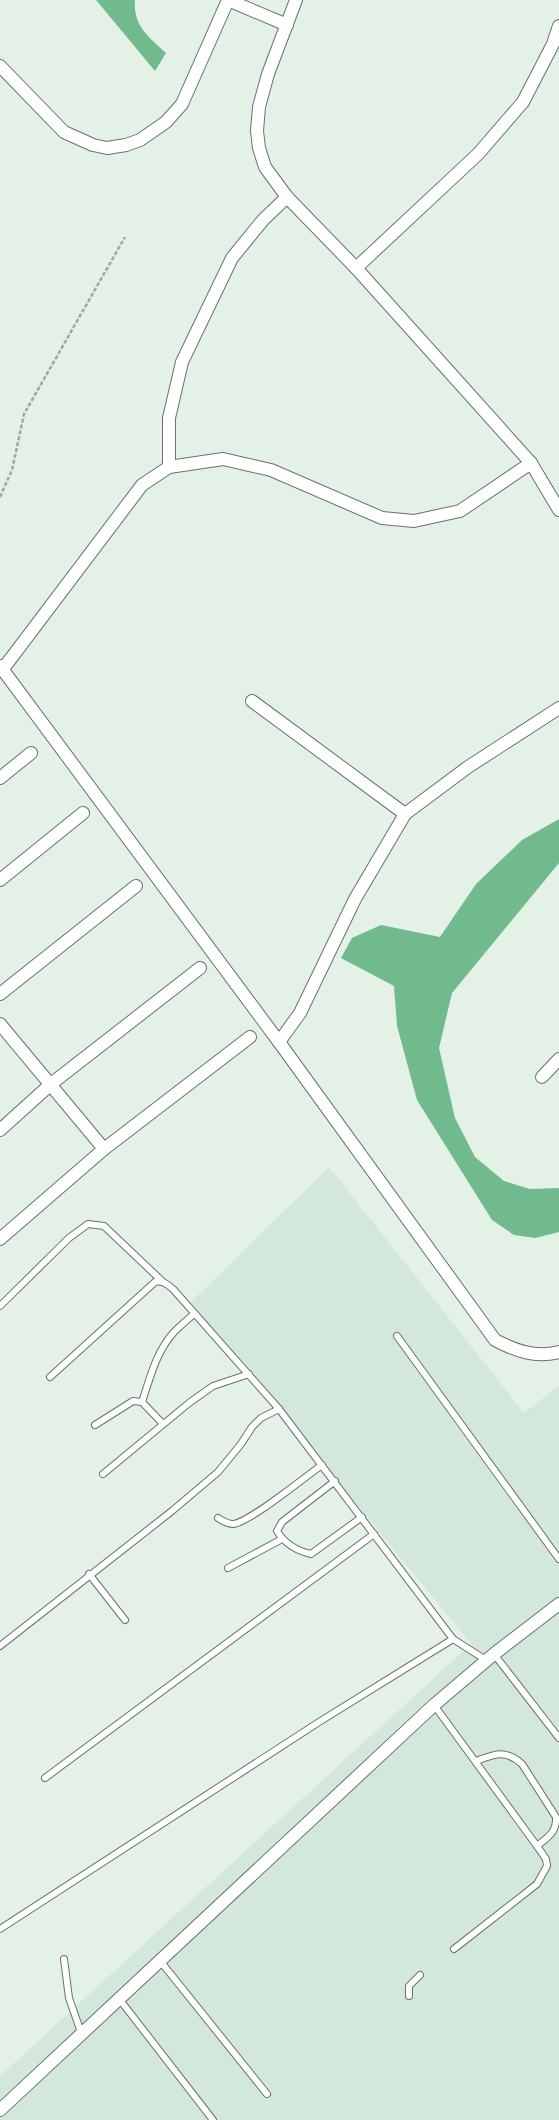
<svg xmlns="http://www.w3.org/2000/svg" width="559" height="2120" viewBox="0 0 559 2120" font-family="Inter,sans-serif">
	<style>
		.built { fill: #d3e8da }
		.water { fill: #71ba8e }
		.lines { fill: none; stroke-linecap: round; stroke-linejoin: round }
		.service-casing { stroke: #67736b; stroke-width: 8 }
		.minor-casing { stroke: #67736b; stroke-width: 14 }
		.path { stroke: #9ea9a1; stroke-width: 2.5; stroke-dasharray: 4 2; stroke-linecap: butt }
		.service { stroke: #fff; stroke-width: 6 }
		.minor { stroke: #fff; stroke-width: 12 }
	</style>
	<rect width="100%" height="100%" fill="#e3f1e7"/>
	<path class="built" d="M329 1167 524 1413 559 1386V2120H0V2076L471 1644 191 1302Z"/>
	<g class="water">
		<path d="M96 0H135C133 26 148 36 166 53L155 71Z"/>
		<path d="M559 819V863L452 993 439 1048 455 1118 475 1157 504 1181 530 1189 559 1188V1232L535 1238 514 1235 492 1220 417 1100 397 1026 394 986 341 958 352 938 381 925 440 937 476 884 522 840Z"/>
	</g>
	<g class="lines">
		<defs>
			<g id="service">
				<path d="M0 1306 69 1238 88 1224 104 1226 163 1282"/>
				<path d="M397 1336 559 1559"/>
				<path d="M50 1377 155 1282C163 1280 168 1285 173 1289L279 1409 453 1639 486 1660"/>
				<path d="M142 1402C150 1378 156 1352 174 1332 180 1326 187 1320 194 1314"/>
				<path d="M95 1425 133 1401 142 1402 163 1424"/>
				<path d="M103 1474 189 1403 213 1386 249 1374"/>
				<path d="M335 1481 282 1522 277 1531C285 1544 297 1551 311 1554L362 1517"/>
				<path d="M218 1518C223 1521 227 1524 233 1524 249 1523 306 1476 322 1465"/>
				<path d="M228 1568 282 1539"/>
				<path d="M89 1574 125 1620"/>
				<path d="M0 1646 172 1511 218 1472 241 1444 252 1427 261 1418 279 1409"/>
				<path d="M494 1654 559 1738"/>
				<path d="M434 1705 537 1846 546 1859 547 1866 537 1884 454 1949"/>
				<path d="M476 1761C495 1754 505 1749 522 1764L556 1817C557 1832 548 1837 537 1846"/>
				<path d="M45 1778 374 1534"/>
				<path d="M0 1929 319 1722 453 1639"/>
				<path d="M64 1959 69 1998 82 2035"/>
				<path d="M161 1962 267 2094"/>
				<path d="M409 1996V1986L420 1975"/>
				<path d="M120 2000 213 2120"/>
			</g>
			<g id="minor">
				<path d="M228 0 287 25"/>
				<path d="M296 0 268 74 259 107 257 131 259 148 265 167 287 197 356 268 531 463 559 510"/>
				<path d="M0 66 64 132 93 145 107 148 126 145 140 140 166 122 182 104 228 0"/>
				<path d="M356 268 478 154 523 102 553 44 559 26"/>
				<path d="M169 467V418L182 362 232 258 263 220 287 197"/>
				<path d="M0 666 279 1042 495 1340C516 1351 535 1358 559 1352"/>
				<path d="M3 669 142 485 169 467 223 459 271 470 382 518 414 521 460 511 531 463"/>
				<path d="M252 701 405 814"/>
				<path d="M0 778 31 753"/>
				<path d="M0 880 83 813"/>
				<path d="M0 994 136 886"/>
				<path d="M0 1024 104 1149"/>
				<path d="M279 1042 300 1013 355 899 405 814 468 767 559 708"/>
				<path d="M542 1077 559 1059"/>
				<path d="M0 1130 51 1084 200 968"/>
				<path d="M0 1239 104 1149 250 1037"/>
				<path d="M0 2110 434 1705 494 1654 559 1604"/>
			</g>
		</defs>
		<use href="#service" class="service-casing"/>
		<use href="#minor" class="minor-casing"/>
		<path class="path" d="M0 497 12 470 24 414 125 237"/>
		<use href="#service" class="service"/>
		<use href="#minor" class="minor"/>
	</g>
</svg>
